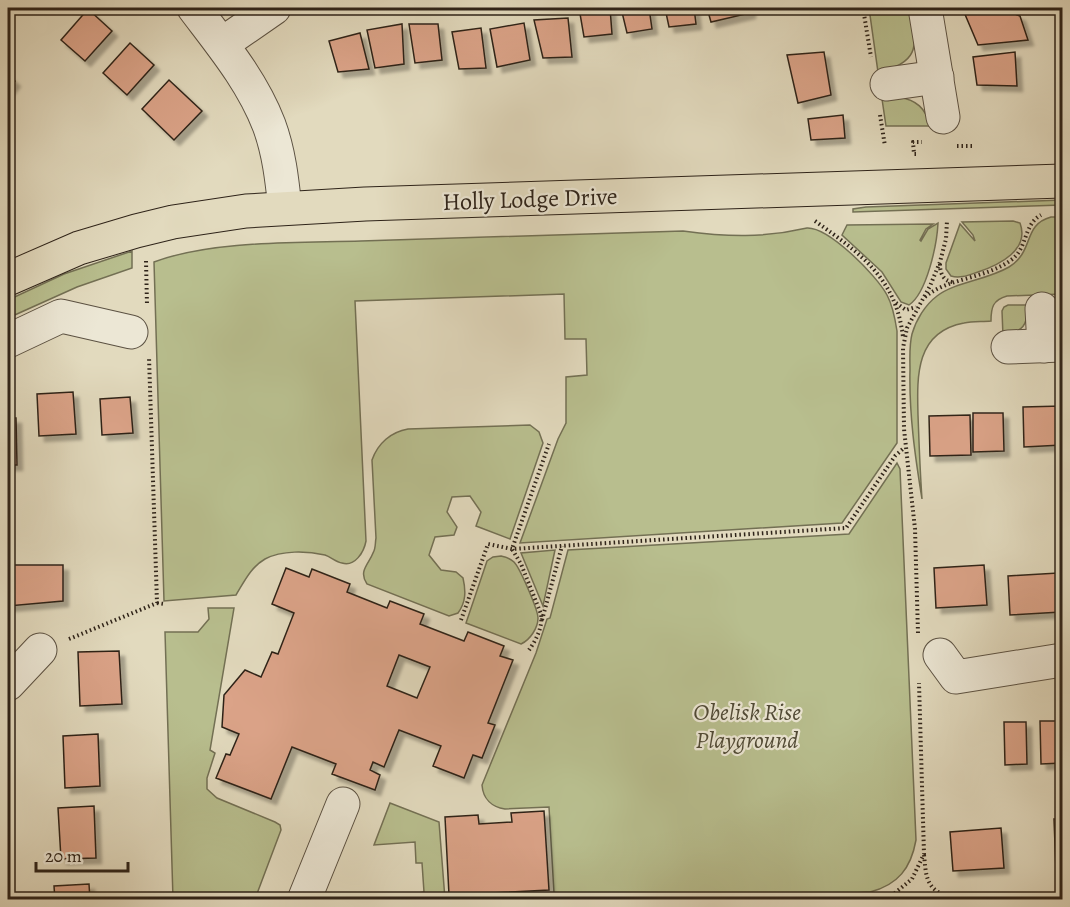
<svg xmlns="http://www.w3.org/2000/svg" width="1070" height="907" viewBox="0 0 1070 907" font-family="Alegreya,serif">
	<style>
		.green { fill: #b8be8e; stroke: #737054; stroke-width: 1.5 }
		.building { fill: #dba388; stroke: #2e2319; stroke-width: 1.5; fill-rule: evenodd; filter: url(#shadow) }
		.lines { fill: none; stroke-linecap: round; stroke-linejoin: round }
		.minor-casing { stroke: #5b5142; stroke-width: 35 }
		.major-casing { stroke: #2e2319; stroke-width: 35 }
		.path { stroke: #2e2319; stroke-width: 4; stroke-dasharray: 1.5 3; stroke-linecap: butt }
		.minor { stroke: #ece7d5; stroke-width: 33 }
		.major { stroke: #e2dabe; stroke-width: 33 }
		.labels { text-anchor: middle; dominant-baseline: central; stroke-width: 4.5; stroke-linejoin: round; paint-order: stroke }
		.street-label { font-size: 24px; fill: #2e2319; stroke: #ece7d5 }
		.park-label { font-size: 24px; font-style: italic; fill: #504a36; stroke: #ece7d5 }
	</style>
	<defs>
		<filter id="shadow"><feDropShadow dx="5.5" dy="5.5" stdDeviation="1.5" flood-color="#0004"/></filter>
	</defs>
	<rect width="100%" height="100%" fill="#e2dabe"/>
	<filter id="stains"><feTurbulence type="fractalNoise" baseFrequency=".00333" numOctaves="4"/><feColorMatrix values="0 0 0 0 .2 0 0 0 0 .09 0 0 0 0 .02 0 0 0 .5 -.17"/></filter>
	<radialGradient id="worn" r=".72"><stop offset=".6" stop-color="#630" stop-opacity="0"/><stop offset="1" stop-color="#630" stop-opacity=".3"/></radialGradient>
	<g class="green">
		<path d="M869 8H913C916 45 921 63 878 72Z"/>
		<path d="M899 97C916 100 926 108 930 126H886L882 99Z"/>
		<path d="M1062 200V205L853 212V209L866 207Z"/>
		<path d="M1051 217H1062V294L1007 296C993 300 991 307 991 321 983 322 973 321 964 323 915 332 917 377 918 415 919 443 920 471 922 499 915 456 909 414 910 370 910 358 909 346 912 334 916 320 925 305 937 296 955 282 987 280 1009 267 1035 251 1022 225 1051 217Z"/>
		<path d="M1013 221 1020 223C1030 250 999 265 978 272 969 275 960 279 951 276L946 269V263L960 224 975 241 973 235 962 222Z"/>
		<path d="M938 223C937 244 927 293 909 305L901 302 882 272 842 235 847 225 933 224 926 229 920 240 921 241 928 229Z"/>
		<path d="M807 228C829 227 877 276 887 295 893 306 895 318 897 331V443L842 523 520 543 558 439 566 423V377L587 375 586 339H565L564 294 355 301 366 541C364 552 355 567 342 563 336 562 331 557 325 555 307 551 282 550 265 559 251 567 244 582 236 595L164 601 154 262C212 240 299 243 361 241 469 238 576 234 683 231 727 237 764 238 807 228Z"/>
		<path d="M132 251V268L77 287 8 318V300L64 274Z"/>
		<path d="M1008 305H1030C1026 326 1024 331 1003 336L1002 311 1004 307Z"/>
		<path d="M530 425 539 432 543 443 510 539 476 526 481 512 470 496 452 497 447 512 457 527 454 535 435 537 429 555 441 570 456 572 463 578C466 591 466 602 458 613L449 616 367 584C358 571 369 564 373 553 376 548 375 543 376 538L372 460C378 443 391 432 408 429Z"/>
		<path d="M897 463 900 469 916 840C911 868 898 885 870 892L742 900 419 899 418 893 424 892 422 863H416L415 842 374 845 390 803 439 822 445 899 554 893 549 807 505 809C492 807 483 799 482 785L536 653 547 619 550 618 568 550 849 534Z"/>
		<path d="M555 550 543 606 521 553Z"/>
		<path d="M501 556C506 557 510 558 514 562 520 568 538 610 538 618 538 628 530 640 521 644L466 623 487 561 493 557Z"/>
		<path d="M208 608H234L210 750 215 753 207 778V789L217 798 275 822 280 825 281 830 255 899H173L165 632H198L209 619Z"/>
	</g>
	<g class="building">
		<path d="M579 8H610L612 34 584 37Z"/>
		<path d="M621 8H649L652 29 627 33Z"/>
		<path d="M665 8H694L696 24 669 27Z"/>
		<path d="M707 8H750V13L711 22Z"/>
		<path d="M985 8H1009L1015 14 1020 16 1028 40 978 45 964 12Z"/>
		<path d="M88 9 112 31 85 61 61 40Z"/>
		<path d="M568 18 572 57 543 58 534 20Z"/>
		<path d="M524 23 530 60 497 67 490 29Z"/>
		<path d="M402 24 404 64 375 68 367 30Z"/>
		<path d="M409 24H438L442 60 415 63Z"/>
		<path d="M481 28 486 68 459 69 452 32Z"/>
		<path d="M360 33 369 69 338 72 329 41Z"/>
		<path d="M130 43 154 65 127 95 103 73Z"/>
		<path d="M824 52 831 95 798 103 787 55Z"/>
		<path d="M1015 52 1017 86 977 85 973 57Z"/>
		<path d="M8 75 15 81 8 90Z"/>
		<path d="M169 80 202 111 174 140 142 109Z"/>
		<path d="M843 115 845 138 811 140 808 119Z"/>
		<path d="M73 392 76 434 39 436 37 394Z"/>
		<path d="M130 397 133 433 102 435 100 399Z"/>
		<path d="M1062 406V445L1024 447 1023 407Z"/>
		<path d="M973 413H1003L1004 451 973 452Z"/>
		<path d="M970 415 971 455 930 456 929 416Z"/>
		<path d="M8 418H16L17 465H8Z"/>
		<path d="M8 565H63V601L8 606Z"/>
		<path d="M984 565 987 605 936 608 934 568Z"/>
		<path d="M286 568 309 577 312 569 350 584 347 592 387 608 390 601 424 614 420 624 464 641 468 632 504 646 500 656 513 660 488 723 495 725 482 758 473 755 464 778 433 766 441 746 399 730 384 767 373 762 370 770 380 775 375 790 332 774 336 764 292 747 271 799 216 778 226 754 230 755 239 734 222 727 224 695 245 670 261 677 272 652 278 654 294 613 272 604ZM399 655 430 667 417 698 387 686Z"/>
		<path d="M1058 573 1061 612 1010 615 1008 576Z"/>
		<path d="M119 651 122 704 80 706 78 652Z"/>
		<path d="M1040 721H1062V763L1041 764Z"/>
		<path d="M1004 722H1026L1027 764 1005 765Z"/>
		<path d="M98 734 100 786 65 788 63 736Z"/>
		<path d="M94 806 96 858 61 859 58 808Z"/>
		<path d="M544 811 549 890 449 895 445 817 478 815 479 824 512 822 511 813Z"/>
		<path d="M1054 819H1062V870H1056Z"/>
		<path d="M1001 828 1004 868 953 871 950 832Z"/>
		<path d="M89 884 90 900H55L54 886Z"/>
	</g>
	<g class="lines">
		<defs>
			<g id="minor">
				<path d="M194 8C222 45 252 81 269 125 279 152 282 180 285 208"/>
				<path d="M925 8 943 117"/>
				<path d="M222 44 274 8"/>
				<path d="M887 84 937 77"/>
				<path d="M1042 309 1044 346"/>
				<path d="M8 341 61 316 131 332"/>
				<path d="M1008 347 1062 345"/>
				<path d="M940 655 956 677 1062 660"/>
				<path d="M8 684 40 650"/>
				<path d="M304 900 343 804"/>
			</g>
			<path id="major" d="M8 279 79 248 136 231 173 222 246 211 365 204 1062 181"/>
		</defs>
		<use href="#minor" class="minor-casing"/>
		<use href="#major" class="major-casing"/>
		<g class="path">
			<path d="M863 8 871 57"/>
			<path d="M880 115 885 146"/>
			<path d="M957 146H973"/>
			<path d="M916 154H914L913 142H922"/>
			<path d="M815 221C861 254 896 278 903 337"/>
			<path d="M146 261 147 305"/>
			<path d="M940 264C940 273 943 281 953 282"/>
			<path d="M925 297C947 278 985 279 1011 260 1028 248 1023 225 1041 215"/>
			<path d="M896 303 906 310 916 307"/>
			<path d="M157 603 164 604"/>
			<path d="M461 620 488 544 512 549 846 528 895 456 904 448"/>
			<path d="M542 620 562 546"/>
			<path d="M918 633 915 529 904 429 903 348 907 328 930 286 940 262 946 239 947 221"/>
			<path d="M69 639 157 603 149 357"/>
			<path d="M529 650C536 640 543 627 541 614L521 564 512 549 549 444"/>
			<path d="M924 855C926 873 925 887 944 895"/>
			<path d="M861 900 890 897 1062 894"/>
			<path d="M890 900V897L912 879 924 854 919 683"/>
		</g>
		<use href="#minor" class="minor"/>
		<use href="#major" class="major"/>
	</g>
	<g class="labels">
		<g class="street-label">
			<text transform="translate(530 199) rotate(-2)">Holly Lodge Drive</text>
		</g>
		<g class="park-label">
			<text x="747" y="712">Obelisk Rise<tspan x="747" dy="28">Playground</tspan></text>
		</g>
	</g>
	<rect width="1070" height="907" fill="none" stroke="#e2dabe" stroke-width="30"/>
	<rect x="9" y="9" width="1052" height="889" fill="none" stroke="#2e2319" stroke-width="3"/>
	<rect x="15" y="15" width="1040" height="877" fill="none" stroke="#2e2319" stroke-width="1.5"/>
	<path d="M36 862v9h92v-9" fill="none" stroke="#2e2319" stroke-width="3"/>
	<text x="45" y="862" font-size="18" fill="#2e2319" stroke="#ece7d5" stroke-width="4.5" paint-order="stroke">20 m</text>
	<rect width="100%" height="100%" filter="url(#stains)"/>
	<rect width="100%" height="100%" fill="url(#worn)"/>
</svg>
